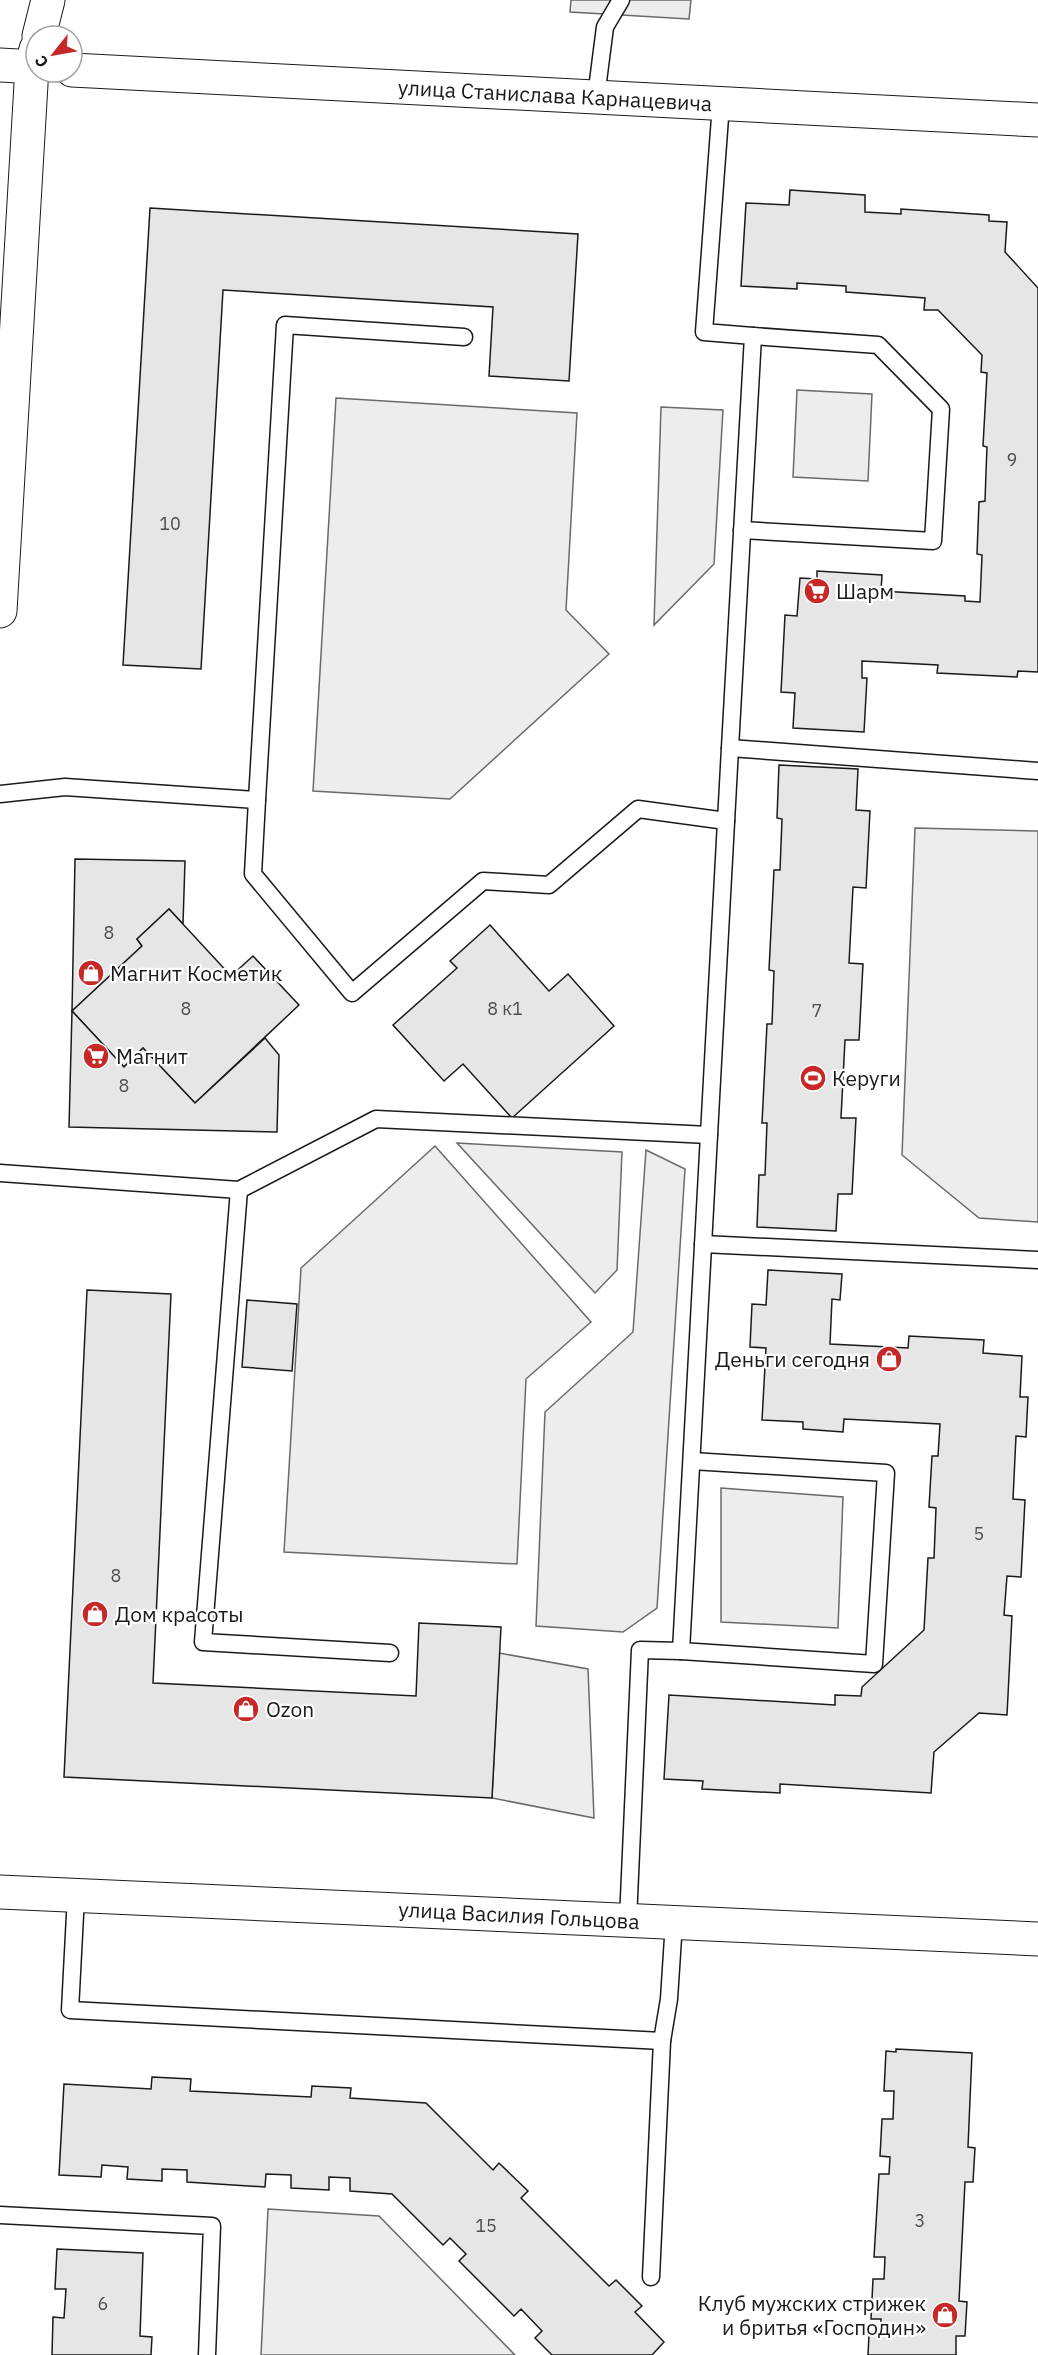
<svg xmlns="http://www.w3.org/2000/svg" width="1038" height="2355" viewBox="0 0 1038 2355" font-family="'IBM Plex Sans',sans-serif">
	<style>
		.built { fill: #ededed; stroke: #6a6a6a; stroke-width: 1.5 }
		.building { fill: #e6e6e6; stroke: #1a1a1a; stroke-width: 1.5 }
		.lines { fill: none; stroke-linecap: round; stroke-linejoin: round }
		.service-casing { stroke: #1a1a1a; stroke-width: 19 }
		.minor-casing { stroke: #1a1a1a; stroke-width: 35 }
		.service { stroke: #fff; stroke-width: 16 }
		.minor { stroke: #fff; stroke-width: 33 }
		.labels { text-anchor: middle; dominant-baseline: central; stroke-width: 4.5; stroke-linejoin: round; paint-order: stroke }
		.number-label { font-size: 18px; fill: #4d4d4d }
		.street-label { font-size: 21px; fill: #1a1a1a; stroke: #fff }
		.poi-label { font-size: 21px; fill: #1a1a1a; stroke: #fff; text-anchor: start }
	</style>
	<rect width="100%" height="100%" fill="#fff"/>
	<g class="built">
		<path d="M571 0H691L689 19 570 12Z"/>
		<path d="M797 390 872 394 868 481 793 477Z"/>
		<path d="M336 398 577 413 566 610 609 654 450 799 313 791Z"/>
		<path d="M661 407 723 410 714 564 654 625Z"/>
		<path d="M915 828 1038 831V1222L979 1218 902 1155Z"/>
		<path d="M457 1143 622 1152 617 1270 595 1293Z"/>
		<path d="M435 1146 591 1322 526 1379 517 1564 284 1552 301 1268Z"/>
		<path d="M646 1150 685 1169 657 1608 623 1632 536 1626 545 1412 633 1332Z"/>
		<path d="M721 1488 843 1497 838 1628 721 1622Z"/>
		<path d="M499 1653 588 1669 594 1818 492 1798Z"/>
		<path d="M268 2209 379 2216 515 2355H261Z"/>
	</g>
	<g class="building">
		<path d="M790 190 865 195V212L901 214V209L989 215V221L1007 222 1005 252 1038 288V672L1018 671 1017 677 937 673 938 665 862 661V678H867L864 732 793 728 795 693 781 692 785 615 797 616 800 578 817 579V571L882 575 881 591 965 596V601L980 602 982 555 977 554 979 502 985 501 986 472 987 447 983 446 987 373 981 372 982 355 938 310H924L925 298 846 292V286L797 283V289L741 286 746 203 789 205Z"/>
		<path d="M150 208 578 234 569 381 489 376 493 307 223 290 201 669 123 665Z"/>
		<path d="M779 765 858 769 856 810 870 811 866 888 853 887 849 963 863 964 859 1040H845L841 1118H856L852 1194H838L836 1231 757 1227 759 1175H765L767 1123H762L767 1024H772L774 971 769 970 774 870H780L782 819 777 818Z"/>
		<path d="M75 859 185 861 183 924 169 909 137 939 142 946 72 1011Z"/>
		<path d="M169 909 231 976 253 956 299 1005 195 1103 143 1048 124 1067 72 1011 142 946 137 939Z"/>
		<path d="M490 925 549 991 568 974 614 1026 512 1118 463 1064 444 1081 393 1025 457 968 450 961Z"/>
		<path d="M72 1011 124 1067 143 1048 195 1103 265 1038 279 1055 277 1132 69 1127Z"/>
		<path d="M768 1270 842 1274 840 1300 832 1299 830 1344 908 1348 909 1336 984 1340 983 1353 1022 1356 1020 1397H1028L1026 1437 1016 1436 1013 1499 1025 1500 1021 1577 1007 1576 1004 1615 1012 1616 1007 1715 979 1713 934 1752 931 1793 780 1784V1793L702 1789 703 1781 664 1779 669 1695 835 1705V1695L861 1696 862 1687 924 1630 928 1558H934L936 1508 929 1507 932 1456H938L940 1424 844 1419 843 1432 803 1429V1422L762 1420 766 1348 750 1347 752 1304 766 1305Z"/>
		<path d="M87 1290 171 1294 153 1683 416 1696 419 1623 501 1627 492 1798 64 1777Z"/>
		<path d="M247 1300 297 1304 292 1371 242 1367Z"/>
		<path d="M896 2049 972 2053 968 2147 975 2148 973 2182H965L959 2301 967 2302 965 2336H956V2355H868L869 2335H880L881 2319H871L873 2279H884L885 2257H874L879 2174H889L890 2157 880 2156 882 2119H893L894 2091H884L886 2051 896 2052Z"/>
		<path d="M152 2077 191 2079 190 2091 311 2097 312 2086 351 2088 350 2098 426 2103 493 2170 499 2163 528 2191 521 2198 609 2286 616 2280 642 2306 635 2312 664 2342 652 2355H552L535 2338 542 2331 521 2309 514 2316 459 2261 466 2254 450 2238 443 2245 392 2194 350 2191V2178L329 2177V2190L291 2188V2175L266 2174 265 2187 187 2182V2170L162 2169V2181L127 2179 128 2167 102 2165 101 2177 59 2175 64 2084 151 2089Z"/>
		<path d="M57 2249 143 2253 140 2336 152 2337 151 2355H52L53 2317 64 2318 66 2289H55Z"/>
	</g>
	<g class="lines">
		<defs>
			<g id="service">
				<path d="M596 97 605 27 621 0"/>
				<path d="M721 104 704 332 753 336 730 748 1038 771"/>
				<path d="M742 530 933 541 941 409 878 345 753 336"/>
				<path d="M0 794 65 787 257 800 253 874 352 993 483 881 549 885 638 809 726 821"/>
				<path d="M257 800 285 325 464 337"/>
				<path d="M0 1173 239 1190 203 1642 390 1653"/>
				<path d="M239 1190 376 1119 709 1135"/>
				<path d="M703 1244 1038 1260"/>
				<path d="M681 1651 874 1664 886 1473 692 1461"/>
				<path d="M76 1896 70 2010 662 2041"/>
				<path d="M628 1920 640 1650 681 1651 730 748"/>
				<path d="M0 2215 212 2226 207 2355"/>
				<path d="M651 2277 662 2041 669 1999 674 1922"/>
			</g>
			<g id="minor">
				<path d="M39 36 48 0"/>
				<path d="M0 65 36 67"/>
				<path d="M72 70 1038 120"/>
				<path d="M0 611 32 67 36 49"/>
				<path d="M0 1892 1038 1939"/>
			</g>
		</defs>
		<use href="#service" class="service-casing"/>
		<use href="#minor" class="minor-casing"/>
		<use href="#service" class="service"/>
		<use href="#minor" class="minor"/>
	</g>
	<defs>
		<symbol id="supermarket-disc" viewBox="-11 -11 22 22"><circle r="9.5" fill="#c62828" stroke="#fff"/><path d="M-6-5.5h2.5l.6 2H6L4.5 2H-2.5L-4.4-4H-6ZM-1.5 3.2a1.3 1.3 0 1 0 .1 0ZM3 3.2a1.3 1.3 0 1 0 .1 0Z" fill="#fff"/></symbol>
		<symbol id="shop-disc" viewBox="-11 -11 22 22"><circle r="9.5" fill="#c62828" stroke="#fff"/><path d="M-5-2.5h2.3a2.7 3.5 0 0 1 5.4 0H5L5.5 6h-11ZM-1.5-2.5h3a1.5 2.3 0 0 0-3 0Z" fill="#fff"/></symbol>
		<symbol id="stadium-disc" viewBox="-11 -11 22 22"><circle r="9.5" fill="#c62828" stroke="#fff"/><path d="M0-5a6.5 5 0 1 0 0 10a6.5 5 0 1 0 0-10ZM-3.5-1.8h7v3.6h-7Z" fill="#fff"/></symbol>
	</defs>
	<g fill-rule="evenodd">
		<use href="#supermarket-disc" x="802" y="576" width="30" height="30"/>
		<use href="#shop-disc" x="76" y="958" width="30" height="30"/>
		<use href="#supermarket-disc" x="81" y="1041" width="30" height="30"/>
		<use href="#stadium-disc" x="798" y="1063" width="30" height="30"/>
		<use href="#shop-disc" x="874" y="1344" width="30" height="30"/>
		<use href="#shop-disc" x="80" y="1599" width="30" height="30"/>
		<use href="#shop-disc" x="231" y="1694" width="30" height="30"/>
		<use href="#shop-disc" x="930" y="2300" width="30" height="30"/>
	</g>
	<g class="labels">
		<g class="number-label">
			<text x="1012" y="459">9</text>
			<text x="170" y="523">10</text>
			<text x="109" y="932">8</text>
			<text x="186" y="1008">8</text>
			<text x="505" y="1008">8 к1</text>
			<text x="817" y="1010">7</text>
			<text x="124" y="1085">8</text>
			<text x="979" y="1533">5</text>
			<text x="116" y="1575">8</text>
			<text x="920" y="2220">3</text>
			<text x="486" y="2225">15</text>
			<text x="103" y="2303">6</text>
		</g>
		<g class="street-label">
			<text transform="translate(555 95) rotate(3)">улица Станислава Карнацевича</text>
			<text transform="translate(519 1915) rotate(3)">улица Василия Гольцова</text>
		</g>
		<g class="poi-label">
			<text x="836" y="591">Шарм</text>
			<text x="110" y="973">Магнит Косметик</text>
			<text x="116" y="1056">Магнит</text>
			<text x="832" y="1078">Керуги</text>
			<text x="870" y="1359" text-anchor="end">Деньги сегодня</text>
			<text x="115" y="1614">Дом красоты</text>
			<text x="266" y="1709">Ozon</text>
			<text x="926" y="2303" text-anchor="end">Клуб мужских стрижек<tspan x="926" dy="24">и бритья «Господин»</tspan></text>
		</g>
	</g>
	<g transform="translate(54 54) rotate(239)"><circle r="28" fill="#ffffff" stroke="#a3a3a3" stroke-width="1.5"/>
	<path d="M0-4.5L10 22L0 15L-10 22Z" fill="#c62828"/>
	<text y="-9" font-size="16" font-weight="bold" text-anchor="middle" fill="#1a1a1a">С</text>
	</g>
</svg>
